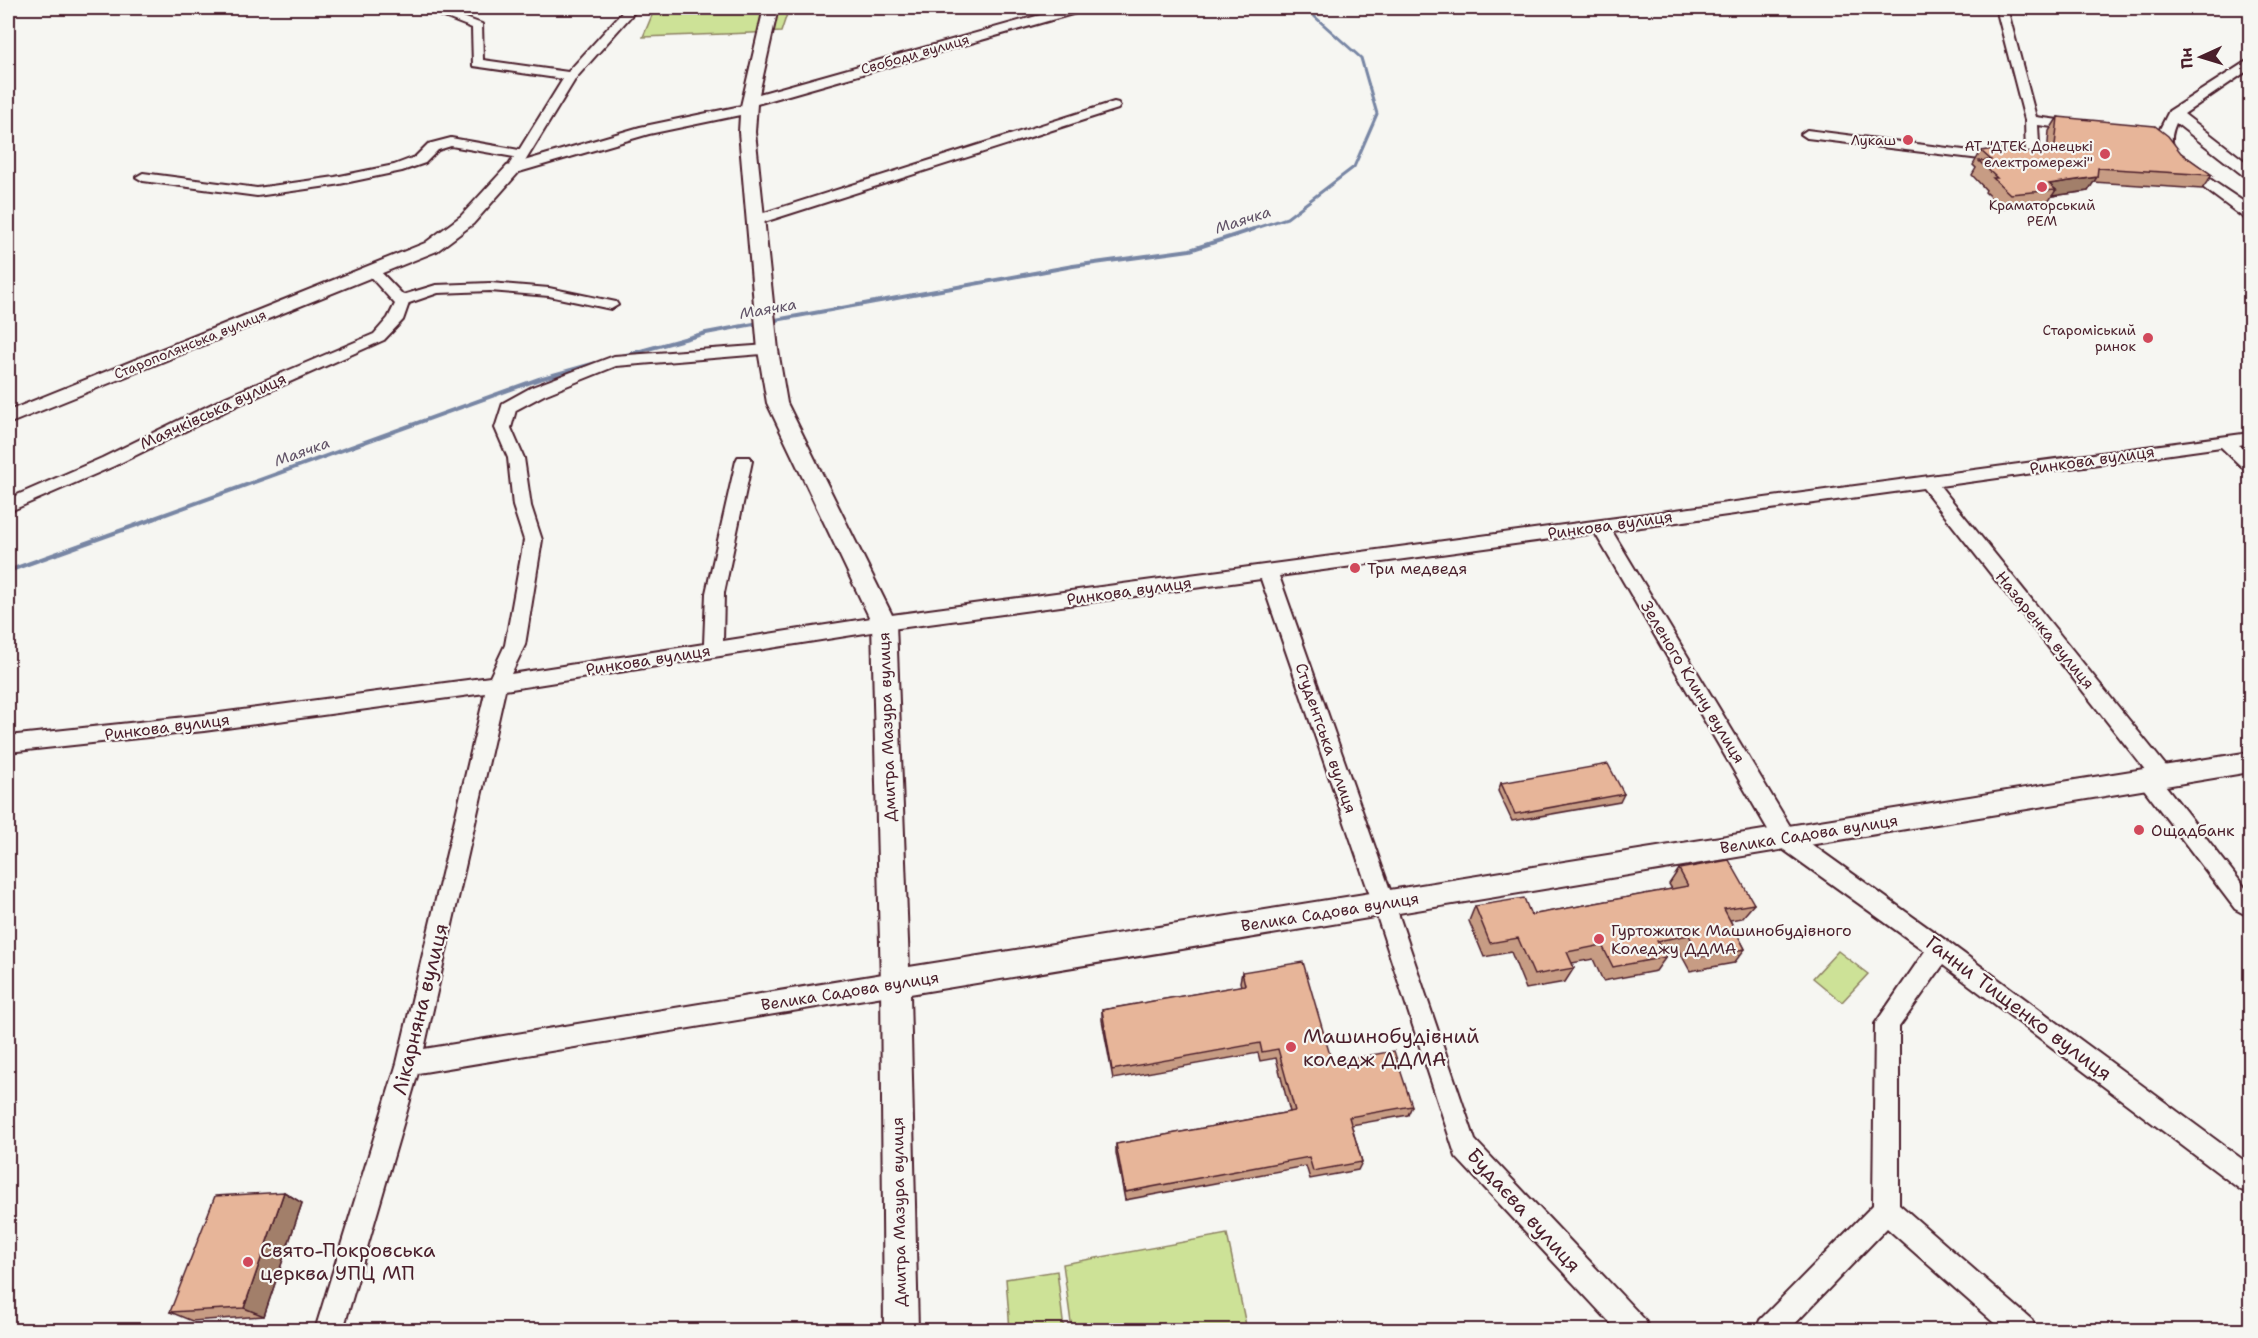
<svg xmlns="http://www.w3.org/2000/svg" width="2258" height="1338" viewBox="0 0 2258 1338" font-family="'Shantell Sans',sans-serif">
	<style>
		.green { fill: #cde297; stroke: #8c8061; stroke-width: 1.5 }
		.lines { fill: none; stroke-linecap: round; stroke-linejoin: round }
		.stream-far2 { stroke: #7886a4; stroke-width: 3 }
		.stream-far1 { stroke: #7886a4; stroke-width: 4 }
		.stream { stroke: #7886a4; stroke-width: 4.5 }
		.minor-casing { stroke: #4a1f2b; stroke-width: 4 }
		.tertiary-casing { stroke: #4a1f2b; stroke-width: 4 }
		.minor { fill: #f6f6f2; fill-rule: evenodd }
		.tertiary { fill: #f6f6f2; fill-rule: evenodd }
		.wall { fill: #c79c84; stroke: #4a1f2b; stroke-width: 1.5 }
		.shaded-wall { fill: #a27f6b; stroke: #4a1f2b; stroke-width: 1.5 }
		.building { fill: #e7b599; stroke: #4a1f2b; stroke-width: 1.5 }
		.poi-dot { fill: #d1495b; stroke: #f6f6f2; stroke-width: 2 }
		.labels { text-anchor: middle; dominant-baseline: central; stroke-width: 4.5; stroke-linejoin: round; paint-order: stroke }
		.far-street-label { font-size: 14px; fill: #4a1f2b; stroke: #f6f6f2 }
		.far-poi-label { font-size: 14px; fill: #4a1f2b; stroke: #f6f6f2; text-anchor: end }
		.far-water-label { font-size: 15px; font-style: italic; fill: #615367; stroke: #f6f6f2 }
		.street-label { font-size: 16px; fill: #4a1f2b; stroke: #f6f6f2 }
		.poi-label { font-size: 16px; fill: #4a1f2b; stroke: #f6f6f2; text-anchor: start }
		.near-street-label { font-size: 20px; fill: #4a1f2b; stroke: #f6f6f2 }
		.near-poi-label { font-size: 20px; fill: #4a1f2b; stroke: #f6f6f2; text-anchor: start }
	</style>
	<rect width="100%" height="100%" fill="#f6f6f2"/>
	<filter id="ink" filterUnits="userSpaceOnUse"><feTurbulence type="fractalNoise" baseFrequency=".0167" numOctaves="2"/><feDisplacementMap in="SourceGraphic" scale="12" xChannelSelector="R" yChannelSelector="G"/><feConvolveMatrix kernelMatrix="1 2 1 2 8 2 1 2 1" color-interpolation-filters="sRGB"/></filter>
	<g filter="url(#ink)">
		<g class="green">
			<path d="M655 8H789L781 32 643 37Z"/>
			<path d="M1838 951 1868 974 1842 1002 1813 978Z"/>
			<path d="M1227 1234 1247 1330H1072L1063 1264Z"/>
			<path d="M1057 1271 1064 1330H1010L1006 1279Z"/>
		</g>
		<g class="lines">
			<path class="stream-far2" d="M1250 230 1287 218 1354 167 1377 114 1361 58 1305 8"/>
			<g class="stream-far1">
				<path d="M770 321 1073 266 1190 250 1254 229"/>
				<path d="M619 357 706 333 759 323"/>
				<path d="M152 519 539 379 596 363"/>
			</g>
			<path class="stream" d="M8 571 156 518"/>
			<defs>
				<g id="minor">
					<path d="M626 8H638L576 78 521 168 516 169 509 165 514 157 451 146 438 150 425 163 402 171 335 185 257 196 143 181 136 177 143 173 257 188 335 177 394 165 415 157 428 144 451 138 519 150 563 79 473 66 472 28 439 15V11H447L482 24 483 60 568 72Z"/>
					<path d="M1996 8H2007L2036 117 2081 123 2087 127 2081 131 2038 125 2040 163 2038 166 1807 138 1801 134 1807 130 2026 158 2025 120Z"/>
					<path d="M1114 102 1118 103 1120 106 1118 109 761 223H751L749 220 751 217Z"/>
					<path d="M372 267 377 268 403 295 436 285 490 283 549 288 616 302 618 305 611 309 549 296 490 291 438 293 409 303 403 320 384 340 238 405 114 466 8 512V499L102 458 226 397 374 334 388 318 395 304 365 271Z"/>
					<path d="M768 345 773 347 776 350 773 353 616 366 544 395 516 410 511 428 524 458 531 506 542 540 525 645 511 674 704 644 706 593 736 461 738 457H750L752 461 724 593 723 641 884 616 2250 433V443L2239 445 2250 456V471L2244 469 2221 447 1940 486 2170 771 2173 777 2170 783 2165 785 2250 894V917L2235 909 2141 785 2138 779 2141 773 2146 771 1923 488 1612 531 1793 831 1948 942 2250 1165V1194L2241 1190 1943 965 1899 1027V1204L2032 1320 2036 1330H2002L1887 1228 1789 1330H1756L1760 1320 1873 1205 1875 1024 1925 951 1777 845 1595 533 1279 576 1395 904 1475 1140 1645 1320 1649 1330H1617L1456 1157 1373 904 1261 579 884 630 505 690 424 1049 895 972 903 975 907 983 903 991 895 994 418 1073 343 1330H315L397 1063 485 693 204 731 8 752V736L204 715 490 677 505 645 524 540 513 506 508 458 495 428 503 403 532 387 614 356Z"/>
				</g>
				<g id="tertiary">
					<path d="M764 8H778L759 94 1065 8H1085L1083 11 757 104 755 132 778 350 787 403 896 623 909 967 2250 752V772L910 994 918 1330H884L881 983 872 623 767 403 758 350 739 132 740 115 649 134 519 172 473 224 437 251 8 424V411L425 243 461 216 507 166 640 127 741 106Z"/>
					<path d="M2250 59V69L2184 114 2250 165V178L2244 176 2176 123C2173 130 2170 138 2173 146 2183 164 2232 193 2250 206V219L2244 218 2173 165 2157 145 2156 137 2169 111Z"/>
				</g>
			</defs>
			<use href="#minor" class="minor-casing"/>
			<use href="#tertiary" class="tertiary-casing"/>
			<use href="#minor" class="minor"/>
			<use href="#tertiary" class="tertiary"/>
		</g>
		<g class="wall">
			<path d="M2058 117 2181 153 2212 175 2202 189 2093 182 2088 191 2052 196 2047 204 2002 208 1985 192 1986 190 1972 175 1976 168 1973 165 1981 151 2047 154 2049 131Z"/>
			<path d="M1501 783 1624 794 1620 802 1512 821 1498 791Z"/>
			<path d="M1679 869 1754 904 1742 918 1730 920 1745 949 1734 963 1690 971 1678 949 1663 952 1666 957 1656 971 1603 981 1593 959 1572 963 1574 968 1565 982 1526 989 1511 952 1484 957 1469 921 1475 906 1531 915 1672 889 1669 884Z"/>
			<path d="M1242 972 1332 1062 1412 1106 1408 1115 1351 1125 1362 1162 1358 1170 1310 1179 1306 1166 1125 1200 1116 1153V1144L1290 1112 1276 1058 1260 1061 1258 1053 1113 1079 1102 1020V1010L1241 986 1240 982Z"/>
			<path d="M284 1192 302 1203 264 1316 192 1321 170 1312Z"/>
		</g>
		<g class="shaded-wall">
			<path d="M2097 177 2088 191 2052 196 2056 190 2049 184Z"/>
			<path d="M284 1192 302 1203 264 1316 244 1308Z"/>
		</g>
		<g class="building">
			<path d="M2058 117 2155 126 2168 136 2181 153 2212 175 2098 168 2097 177 2049 184 2056 190 2010 194 1993 178H1997L1979 161 1991 160 1981 151 1994 149 2054 155Z"/>
			<path d="M1608 764 1624 794 1515 814 1501 783Z"/>
			<path d="M1729 860 1754 904 1724 909 1745 949 1700 957 1689 935 1657 941 1666 957 1613 967 1602 945 1567 952 1574 968 1534 975 1518 938 1490 943 1475 906 1524 898 1531 915 1688 886 1679 869Z"/>
			<path d="M1303 962 1332 1062 1394 1051 1412 1106 1349 1117 1362 1162 1313 1171 1309 1157 1125 1192 1116 1144 1295 1111 1278 1049 1262 1052 1260 1043 1112 1070 1102 1010 1245 985 1242 972Z"/>
			<path d="M284 1192 244 1308 170 1312 215 1196Z"/>
		</g>
	</g>
	<g class="poi-dot">
		<circle cx="1908" cy="140" r="6"/>
		<circle cx="2105" cy="154" r="6"/>
		<circle cx="2042" cy="187" r="6"/>
		<circle cx="2148" cy="338" r="6"/>
		<circle cx="1355" cy="568" r="6"/>
		<circle cx="2139" cy="830" r="6"/>
		<circle cx="1599" cy="939" r="6"/>
		<circle cx="1291" cy="1047" r="6"/>
		<circle cx="248" cy="1262" r="6"/>
	</g>
	<g class="labels">
		<g class="far-street-label">
			<text transform="translate(915 54) rotate(-16)">Свободи вулиця</text>
			<text transform="translate(190 344) rotate(-22)">Старополянська вулиця</text>
		</g>
		<g class="far-poi-label">
			<text x="1896" y="140">Лукаш</text>
			<text x="2093" y="146">АТ "ДТЕК Донецькі<tspan x="2093" dy="16">електромережі"</tspan></text>
			<text x="2042" y="205" text-anchor="middle">Краматорський<tspan x="2042" dy="16">РЕМ</tspan></text>
			<text x="2136" y="330">Староміський<tspan x="2136" dy="16">ринок</tspan></text>
		</g>
		<g class="far-water-label">
			<text transform="translate(1243 220) rotate(-18)">Маячка</text>
			<text transform="translate(768 309) rotate(-10)">Маячка</text>
			<text transform="translate(302 452) rotate(-20)">Маячка</text>
		</g>
		<g class="street-label">
			<text transform="translate(213 411) rotate(-25)">Маячківська вулиця</text>
			<text transform="translate(2092 460) rotate(-8)">Ринкова вулиця</text>
			<text transform="translate(1610 525) rotate(-8)">Ринкова вулиця</text>
			<text transform="translate(1129 591) rotate(-8)">Ринкова вулиця</text>
			<text transform="translate(2045 630) rotate(51)">Назаренка вулиця</text>
			<text transform="translate(648 660) rotate(-9)">Ринкова вулиця</text>
			<text transform="translate(1693 682) rotate(59)">Зеленого Клину вулиця</text>
			<text transform="translate(167 727) rotate(-7)">Ринкова вулиця</text>
			<text transform="translate(887 727) rotate(-92)">Дмитра Мазура вулиця</text>
			<text transform="translate(1326 738) rotate(71)">Студентська вулиця</text>
			<text transform="translate(1809 834) rotate(-9)">Велика Садова вулиця</text>
			<text transform="translate(1330 912) rotate(-9)">Велика Садова вулиця</text>
			<text transform="translate(850 991) rotate(-9)">Велика Садова вулиця</text>
			<text transform="translate(899 1212) rotate(-91)">Дмитра Мазура вулиця</text>
		</g>
		<g class="poi-label">
			<text x="1367" y="568">Три медведя</text>
			<text x="2151" y="830">Ощадбанк</text>
			<text x="1611" y="930">Гуртожиток Машинобудівного<tspan x="1611" dy="18">Коледжу ДДМА</tspan></text>
		</g>
		<g class="near-street-label">
			<text transform="translate(2019 1008) rotate(37)">Ганни Тищенко вулиця</text>
			<text transform="translate(420 1009) rotate(-76)">Лікарняна вулиця</text>
			<text transform="translate(1524 1210) rotate(48)">Будаєва вулиця</text>
		</g>
		<g class="near-poi-label">
			<text x="1303" y="1036">Машинобудівний<tspan x="1303" dy="23">коледж ДДМА</tspan></text>
			<text x="260" y="1250">Свято-Покровська<tspan x="260" dy="23">церква УПЦ МП</tspan></text>
		</g>
	</g>
	<rect width="2258" height="1338" fill="none" stroke="#f6f6f2" stroke-width="30"/>
	<rect x="15" y="15" width="2228" height="1308" fill="none" stroke="#4a1f2b" stroke-width="2" filter="url(#ink)"/>
	<g transform="translate(2201 57) rotate(266)" stroke="#f6f6f2" stroke-width="4.5" paint-order="stroke">
	<path d="M0-4.5L10 22L0 15L-10 22Z" fill="#4a1f2b"/>
	<text y="-9" font-size="16" font-weight="bold" text-anchor="middle" fill="#4a1f2b">Пн</text>
	</g>
</svg>
